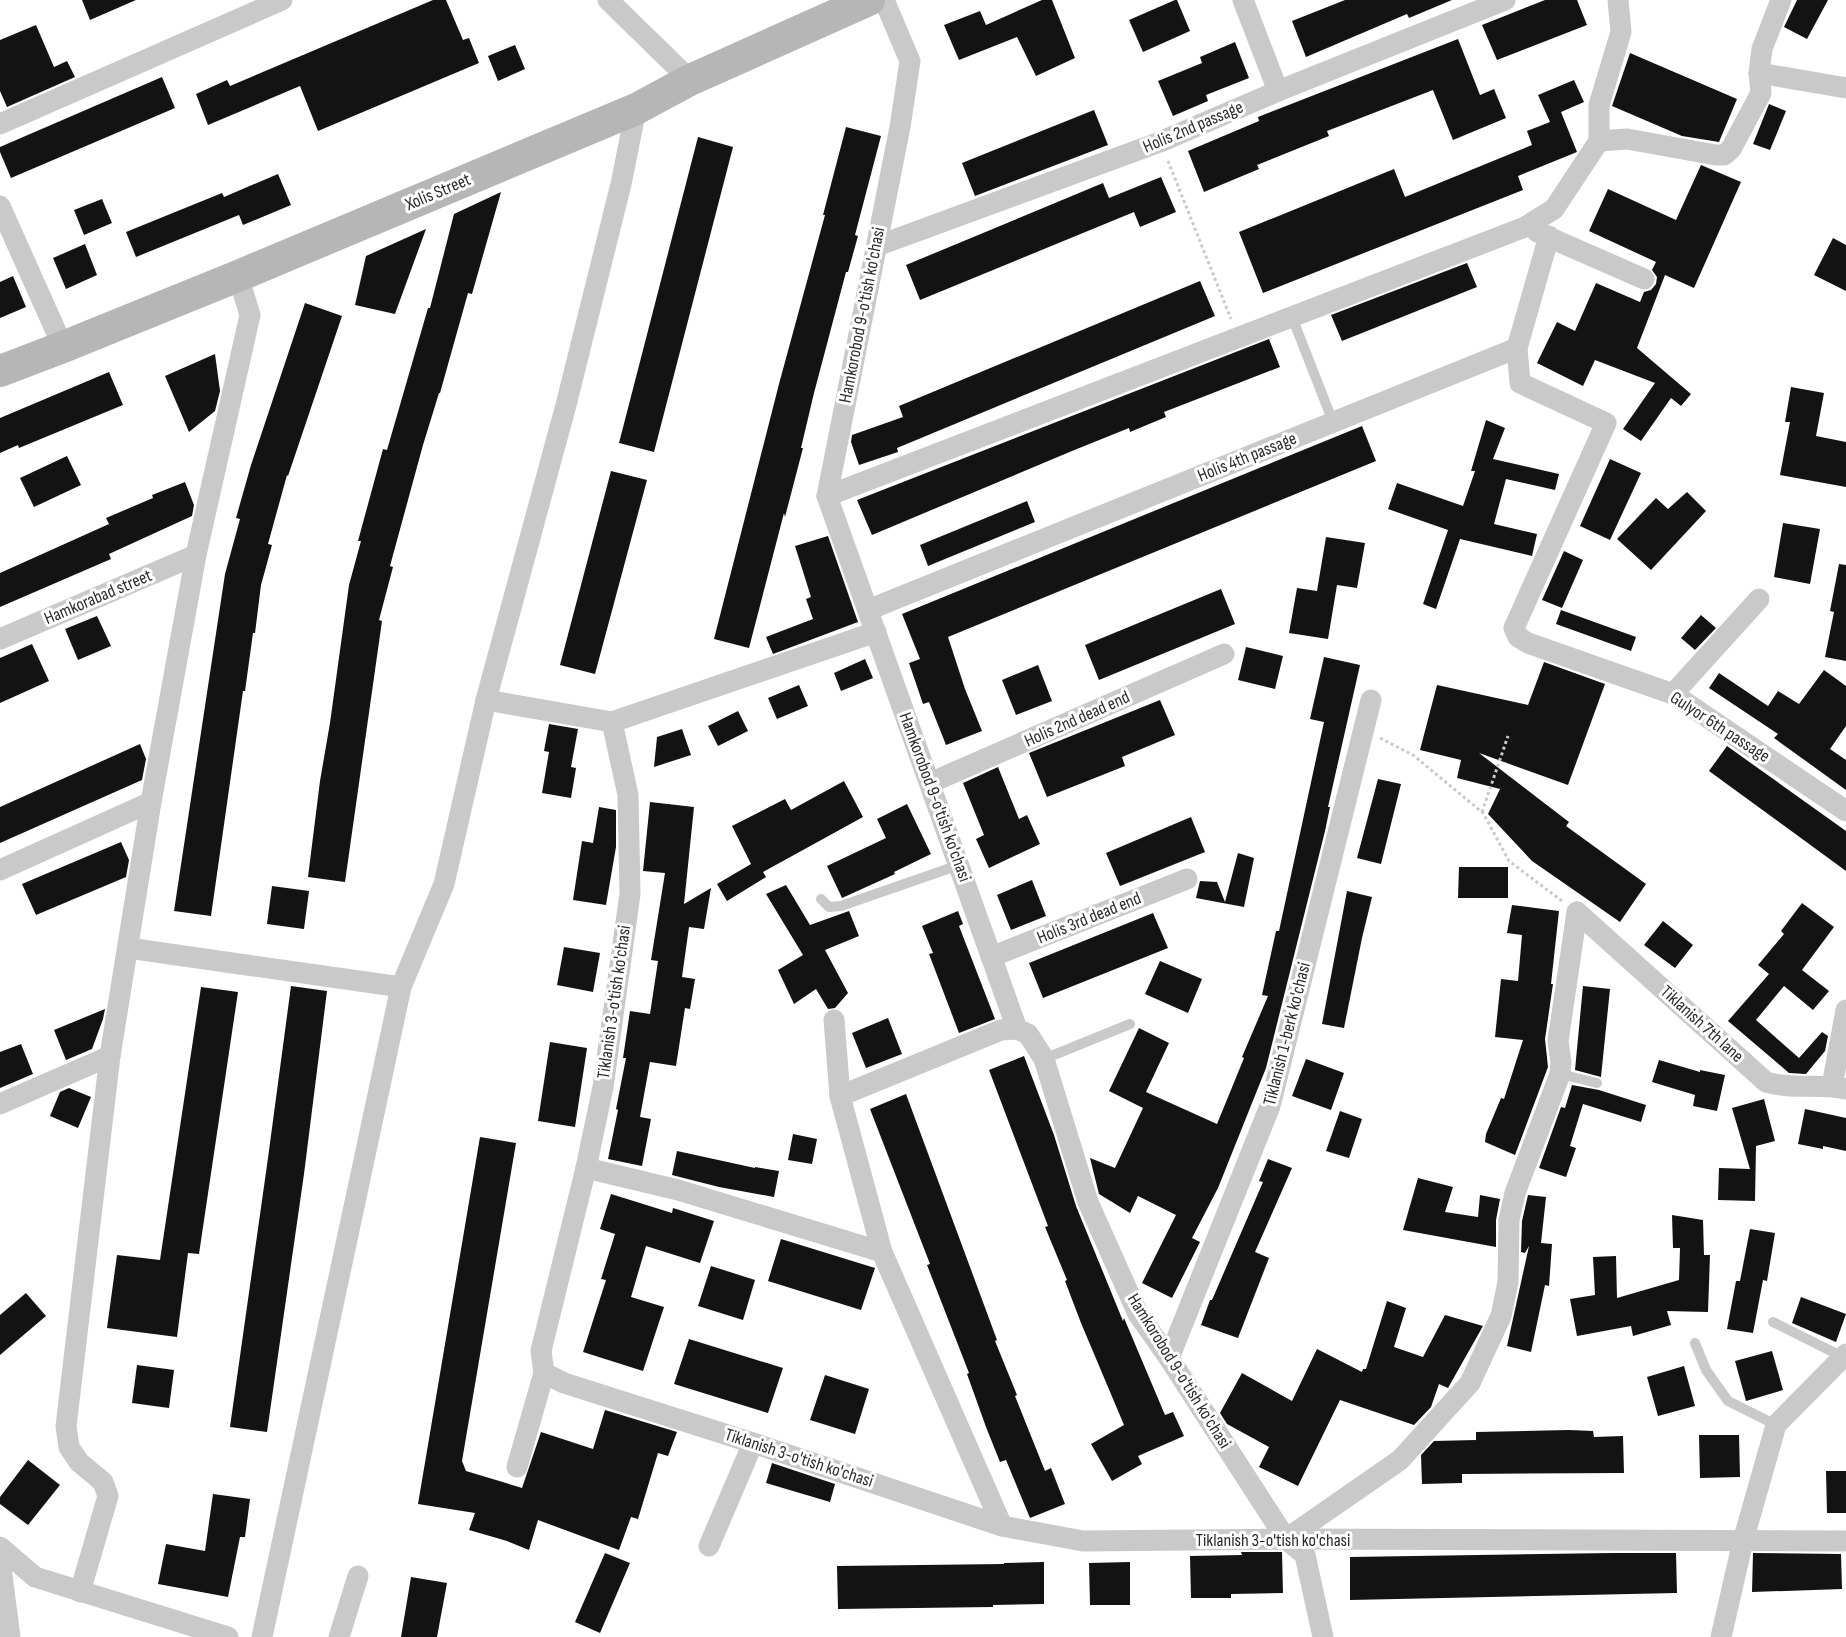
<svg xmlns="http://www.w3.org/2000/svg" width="1846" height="1637" viewBox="0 0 1846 1637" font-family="'Sofia Sans Condensed',sans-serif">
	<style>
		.building { fill: #131313 }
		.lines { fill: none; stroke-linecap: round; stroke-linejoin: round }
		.path { stroke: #c9c9c9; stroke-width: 3; stroke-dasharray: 3 3; stroke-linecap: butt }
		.lane { stroke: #c9c9c9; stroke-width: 10 }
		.street { stroke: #c9c9c9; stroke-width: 21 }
		.secondary { stroke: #b6b6b6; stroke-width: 32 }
		.labels { text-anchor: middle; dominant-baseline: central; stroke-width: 6; stroke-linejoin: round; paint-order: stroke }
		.street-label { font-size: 18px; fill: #2c2c2c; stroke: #fff }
	</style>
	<rect width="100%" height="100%" fill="#fff"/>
	<g class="building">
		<path d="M82 0H136L90 20Z"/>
		<path d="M433 0H446L463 40 469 38 479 63 318 131 300 86 208 125 196 94 227 80 230 86Z"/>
		<path d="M1042 0H1052L1075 58 1036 76 1017 37 959 60 944 25 980 11 986 25Z"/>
		<path d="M1175 0H1177L1190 31 1143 52 1129 20Z"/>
		<path d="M1345 0H1452L1409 18 1407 14 1306 57 1292 21Z"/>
		<path d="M1545 0H1577L1587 25 1497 60 1482 25Z"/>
		<path d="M1797 0H1828L1807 39 1784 27Z"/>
		<path d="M36 25 54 67 67 61 75 77 7 107 0 91V40Z"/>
		<path d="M1458 39 1480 95 1494 89 1506 118 1453 140 1433 90 1327 131 1329 136 1257 165 1259 169 1204 192 1188 151 1259 121 1258 117Z"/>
		<path d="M1235 42 1249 78 1206 95 1208 101 1173 116 1158 81 1202 63 1200 57Z"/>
		<path d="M515 45 525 69 498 81 488 56Z"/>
		<path d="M1630 53 1737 99 1719 142 1682 136 1612 106Z"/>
		<path d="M162 77 175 108 11 178 0 152V147Z"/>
		<path d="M1574 80 1584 102 1561 112 1577 152 1518 176 1523 190 1263 293 1239 232 1394 169 1405 197 1532 145 1527 131 1550 122 1538 95Z"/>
		<path d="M1769 104 1786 111 1770 150 1753 144Z"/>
		<path d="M1094 110 1108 145 975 196 962 163Z"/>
		<path d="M846 127 881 136 855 235 858 236 848 272H846L814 393 801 448H803L785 517 784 513 749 648 714 639 779 384 825 215H823Z"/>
		<path d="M698 137 733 147 654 452 619 443Z"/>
		<path d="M1701 165 1741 182 1694 288 1665 275 1637 348 1691 394 1681 406 1671 398 1641 441 1623 429 1655 383 1595 360 1583 386 1537 363 1557 322 1575 331 1596 283 1640 302 1644 292 1651 290 1656 284 1657 277 1652 270 1656 262 1589 231 1608 189 1676 220Z"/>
		<path d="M278 174 291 205 243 225 239 215 136 257 126 232 222 193 224 197Z"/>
		<path d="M1161 177 1176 212 1140 227 1134 212 920 300 906 265 1103 183 1109 198Z"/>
		<path d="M501 192 472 294 468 293 440 393H439L423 445 390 566 393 567 379 620 382 621 345 882 308 877 320 781 330 723 349 585 361 541H358L383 449 387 450 428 308H430L454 214Z"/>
		<path d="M102 199 112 223 84 235 74 210Z"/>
		<path d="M426 229 395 314 355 305 366 256Z"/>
		<path d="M1833 238 1846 245V291L1814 275Z"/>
		<path d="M85 244 97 275 66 289 53 258Z"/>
		<path d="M1467 263 1477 287 1342 341 1331 315Z"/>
		<path d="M13 276 26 307 0 318V282Z"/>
		<path d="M1200 281 1215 316 897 448 898 452 859 465 851 442 852 435 903 417 899 406Z"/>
		<path d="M305 303 342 316 288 476 287 475 268 544 272 545 261 585 255 633H253L245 691H243L211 916 174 911 225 574 240 519 236 518 251 465Z"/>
		<path d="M1269 339 1280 367 1164 412 1166 417 1130 432 1129 428 1072 451 872 535 857 500Z"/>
		<path d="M215 354 220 391 215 411 189 432 165 376Z"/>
		<path d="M109 372 123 405 19 448 18 445 0 453V418Z"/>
		<path d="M1791 387 1824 393 1816 436 1846 442V487L1780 475 1790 422H1785Z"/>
		<path d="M1486 420 1505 428 1493 459 1559 474 1555 490 1506 479 1494 524 1537 534 1532 556 1460 539 1436 609 1423 604 1448 530 1388 509 1397 483 1463 506 1475 471H1471Z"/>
		<path d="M1362 426 1376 461 948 637 965 689 982 731 946 745 929 702 923 704 909 663 920 659 902 614Z"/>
		<path d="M67 456 81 485 34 507 20 478Z"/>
		<path d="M1610 459 1641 473 1610 540 1580 526Z"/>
		<path d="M611 471 647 480 595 674 560 665Z"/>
		<path d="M185 482 194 505 192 516 109 554 111 559 0 607V573L109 524 106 518 153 498 152 495Z"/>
		<path d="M1687 492 1706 511 1651 570 1617 539 1656 498 1668 509Z"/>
		<path d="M1027 501 1035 522 928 566 920 545Z"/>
		<path d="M1783 523 1820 529 1810 584 1774 577Z"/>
		<path d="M828 536 858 622 773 654 766 637 813 619 806 599 811 597 795 546Z"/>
		<path d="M1326 537 1365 543 1357 588 1337 585 1328 639 1289 633 1297 588 1317 591Z"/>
		<path d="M1564 551 1583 560 1562 608 1542 600Z"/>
		<path d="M1839 564 1846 565V661L1825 657 1834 612 1830 611Z"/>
		<path d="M1221 589 1235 624 1099 680 1085 645Z"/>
		<path d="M1561 610 1636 637 1631 651 1556 624Z"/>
		<path d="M1701 615 1716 628 1695 650 1681 638Z"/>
		<path d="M97 616 111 646 78 660 65 629Z"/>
		<path d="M32 644 49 681 0 703V658Z"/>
		<path d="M1246 647 1283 656 1275 689 1238 680Z"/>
		<path d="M1324 657 1360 665 1328 807H1330L1325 831 1266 1068 1218 1188 1192 1238 1200 1242 1172 1298 1142 1283 1176 1215 1138 1196 1130 1213 1099 1194 1090 1158 1115 1168 1143 1108 1109 1091 1139 1028 1169 1043 1146 1092 1217 1124 1244 1058 1242 1057 1268 996 1262 995 1276 931H1279L1324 722 1310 719Z"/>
		<path d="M865 659 873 678 841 691 834 673Z"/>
		<path d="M1544 662 1605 684 1568 785 1479 753 1569 822 1566 826 1646 884 1620 922 1532 861 1488 814 1500 789 1457 778 1461 760 1420 750 1437 685 1528 705Z"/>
		<path d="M1038 665 1052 701 1016 715 1002 680Z"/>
		<path d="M1824 670 1846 686V726L1830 749 1846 760V790L1774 738 1778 734 1709 688 1719 673 1768 706 1778 691 1799 704Z"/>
		<path d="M799 685 808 706 777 719 768 698Z"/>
		<path d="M1160 700 1175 735 1122 757 1125 766 1047 797 1029 753Z"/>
		<path d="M738 711 748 731 718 746 708 726Z"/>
		<path d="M549 724 578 729 571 767 576 768 571 798 542 793 549 752 544 751Z"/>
		<path d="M682 729 691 755 654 767 657 737Z"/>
		<path d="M140 744 146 759 142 780 0 843V807Z"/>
		<path d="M1727 746 1846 831V871L1709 771Z"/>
		<path d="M998 767 1019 819 1027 815 1040 844 989 868 976 839 984 835 963 783Z"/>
		<path d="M1378 779 1401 784 1381 864 1357 858Z"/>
		<path d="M844 781 863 817 763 872 766 877 727 901 717 884 751 864 732 826 785 799 791 810Z"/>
		<path d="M650 802 694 807 684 904 711 888 704 929 689 927 682 977 695 979 690 1009 685 1008 676 1066 650 1062 640 1117 651 1119 642 1166 608 1159 618 1110 616 1109 626 1058H623L630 1011 650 1014 658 961 651 960 665 873 643 871Z"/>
		<path d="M907 804 931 854 894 872 895 874 842 898 827 866 886 838 877 819Z"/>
		<path d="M599 807 616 810V847L606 905 573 900 582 841 593 843Z"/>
		<path d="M1191 817 1205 852 1120 886 1106 853Z"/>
		<path d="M121 842 129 860 126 877 36 915 22 884Z"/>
		<path d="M1238 853 1254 858 1244 907 1196 898 1200 881 1217 882 1225 902Z"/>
		<path d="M1459 867H1508V898H1458Z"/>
		<path d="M1032 880 1046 916 1011 930 997 895Z"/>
		<path d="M786 885 810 925 849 911 859 936 825 950 848 993 835 1008 828 1009 816 989 794 1004 778 970 803 955 766 894Z"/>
		<path d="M272 886 309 891 304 929 267 924Z"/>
		<path d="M1347 891 1372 897 1362 938 1344 1028 1322 1024Z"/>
		<path d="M1802 903 1834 927 1802 970 1829 991 1813 1010 1784 986 1756 1020 1799 1058 1822 1032 1828 1036 1825 1051 1806 1074 1789 1073 1728 1021 1769 974 1758 965 1784 934 1781 931Z"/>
		<path d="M1512 905 1559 911 1551 984H1553L1545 1039 1548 1067 1515 1155 1485 1142 1486 1134 1501 1098 1504 1099 1523 1040 1495 1037 1501 979 1518 981 1522 935 1507 933Z"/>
		<path d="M958 911 963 924 959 926 995 1019 959 1033 929 954 933 953 922 926Z"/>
		<path d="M1153 913 1168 948 1043 998 1029 963Z"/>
		<path d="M1663 921 1693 945 1675 968 1644 945Z"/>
		<path d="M564 947 600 953 593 992 557 985Z"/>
		<path d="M1160 961 1202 979 1188 1013 1145 994Z"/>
		<path d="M291 986 327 991 304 1174 267 1432 230 1427 268 1158Z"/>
		<path d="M1583 986 1610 989 1601 1077 1575 1070Z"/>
		<path d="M201 987 238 992 199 1254 188 1253 177 1337 107 1328 117 1255 160 1260Z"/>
		<path d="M105 1009 103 1019 92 1049 66 1060 54 1030Z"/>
		<path d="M888 1018 902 1054 866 1068 852 1033Z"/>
		<path d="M550 1042 587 1048 575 1127 538 1121Z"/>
		<path d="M21 1044 33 1074 0 1088V1052Z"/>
		<path d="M1024 1056 1054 1135 1076 1206 1123 1321 1124 1318 1165 1415 1173 1412 1184 1436 1138 1456 1142 1464 1112 1481 1091 1444 1124 1425 1081 1323 1065 1281 1067 1280 1045 1227 1048 1226 989 1070Z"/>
		<path d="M1306 1059 1344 1073 1331 1110 1292 1096Z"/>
		<path d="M1659 1060 1700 1072V1070L1725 1075 1717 1111 1693 1106 1695 1095 1652 1082Z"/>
		<path d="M1572 1085 1599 1090 1646 1105 1641 1122 1583 1104 1570 1146 1576 1148 1566 1177 1539 1168 1561 1107 1565 1108Z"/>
		<path d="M69 1088 91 1097 78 1128 50 1116 60 1092Z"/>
		<path d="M906 1094 997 1340 995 1341 1017 1395 1015 1396 1045 1471 1051 1468 1065 1504 1030 1518 1006 1460 1000 1462 986 1427 967 1374 969 1373 927 1265 930 1264 870 1109Z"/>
		<path d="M1764 1099 1775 1141 1756 1146 1755 1201 1718 1200 1719 1168 1750 1169 1732 1108Z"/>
		<path d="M1805 1109 1846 1118V1151L1823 1146V1149L1798 1144Z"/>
		<path d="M1340 1111 1362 1119 1349 1158 1326 1151Z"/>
		<path d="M793 1134 817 1139 812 1164 788 1160Z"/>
		<path d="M480 1137 516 1143 462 1461 466 1471 522 1488 541 1432 593 1449 605 1410 677 1432 668 1456 658 1453 638 1519 631 1517 619 1550 538 1520 529 1550 507 1541 469 1530 475 1513 418 1504Z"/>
		<path d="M677 1151 755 1168V1167L779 1171 774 1197 719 1187 672 1175Z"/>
		<path d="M1268 1159 1292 1168 1255 1252 1269 1258 1238 1338 1201 1325 1210 1300H1212L1263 1182 1259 1181Z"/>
		<path d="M1418 1178 1453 1187 1445 1212 1478 1217 1480 1195 1500 1199 1496 1220V1247L1403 1230Z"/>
		<path d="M611 1194 672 1213 673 1208 714 1221 700 1263 646 1246 631 1297 664 1307 643 1371 583 1352 606 1280 601 1279 615 1234 600 1229Z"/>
		<path d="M1528 1195 1546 1197 1541 1243 1552 1244 1549 1286 1545 1285 1531 1352 1507 1346 1529 1246 1525 1253 1521 1252 1522 1221Z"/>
		<path d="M1672 1215 1703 1220 1704 1255H1710L1708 1312 1667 1311 1671 1325 1633 1336 1631 1326 1577 1336 1570 1299 1595 1295 1593 1257 1616 1256 1617 1298 1679 1280 1680 1248H1673Z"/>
		<path d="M1750 1229 1775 1233 1767 1281 1763 1280 1753 1333 1727 1329 1736 1281H1740Z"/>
		<path d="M781 1239 875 1268 861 1310 768 1281Z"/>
		<path d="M711 1266 755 1280 743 1320 698 1306Z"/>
		<path d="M26 1293 46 1316 0 1355V1315Z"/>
		<path d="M1801 1297 1846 1314 1836 1342 1792 1323Z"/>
		<path d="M1387 1301 1406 1308 1394 1347 1423 1357 1445 1315 1483 1326 1448 1388 1439 1384 1431 1407 1414 1425 1340 1400 1298 1486 1259 1467 1269 1447 1227 1424 1220 1413 1242 1373 1292 1401 1317 1349 1362 1372 1363 1369H1366Z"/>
		<path d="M689 1339 783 1368 768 1413 674 1384Z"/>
		<path d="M1772 1351 1783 1390 1746 1401 1735 1361Z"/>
		<path d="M137 1365 174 1370 169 1408 132 1403Z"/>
		<path d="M1684 1366 1695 1406 1658 1416 1647 1377Z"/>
		<path d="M825 1375 869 1389 855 1434 810 1420Z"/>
		<path d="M1569 1430 1593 1431 1594 1437 1623 1436 1624 1473 1462 1474V1483L1422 1484 1421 1455 1434 1441 1476 1440V1432Z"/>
		<path d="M1699 1435H1739L1740 1477 1700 1478Z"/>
		<path d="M28 1460 60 1485 28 1525 0 1504V1497Z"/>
		<path d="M772 1463 835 1484 830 1502 766 1483Z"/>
		<path d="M1826 1471H1846V1513H1827Z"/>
		<path d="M213 1494 250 1499 245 1537H240L228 1597 158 1584 166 1544 205 1551Z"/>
		<path d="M1241 1552H1282L1283 1593 1231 1594V1598H1191L1190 1556 1242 1555Z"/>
		<path d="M605 1553 630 1563 600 1633 575 1622Z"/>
		<path d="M1613 1553H1676L1677 1593 1350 1600V1557Z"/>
		<path d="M1753 1553 1841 1554 1842 1589 1752 1592Z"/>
		<path d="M1044 1562V1604L993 1605V1607L838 1609 837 1566 1004 1564V1563Z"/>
		<path d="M1130 1562V1605H1090L1089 1563Z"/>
		<path d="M411 1577 447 1583 437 1637H401Z"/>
	</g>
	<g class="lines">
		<g class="path">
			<path d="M1168 161 1231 319"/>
			<path d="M1380 738 1413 755 1483 813 1509 861 1562 901"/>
			<path d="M1482 812 1508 736"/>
		</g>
		<g class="lane">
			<path d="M1292 317 1333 422"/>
			<path d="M821 899 829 907 841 906 959 865"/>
			<path d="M1044 1059 1130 1024"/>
			<path d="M1560 1074 1597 1083"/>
			<path d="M1773 1322 1843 1357"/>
			<path d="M1695 1343 1706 1370 1728 1401 1776 1425"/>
		</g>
		<g class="street">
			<path d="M608 0 690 80"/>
			<path d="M884 0 910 61 900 127 827 496 1017 1029 1028 1034 1044 1059 1088 1202 1138 1314 1169 1358 1286 1539 1305 1555 1323 1637"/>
			<path d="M1243 0 1278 91"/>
			<path d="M1759 73 1846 88"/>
			<path d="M0 124 282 0"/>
			<path d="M1599 141 1627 139 1716 155H1724L1731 149 1761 93 1759 73 1762 49 1781 0"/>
			<path d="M0 206 63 347"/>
			<path d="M1537 232 1644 279"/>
			<path d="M877 246 1160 142 1278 91 1505 0"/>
			<path d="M1517 348 1520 383 1606 423 1514 628 1518 637 1528 643 1673 694 1846 811"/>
			<path d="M827 496 1525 227 1554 209 1599 141V105L1621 32 1618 0"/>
			<path d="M868 610 1517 348 1549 236"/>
			<path d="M0 639 196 555"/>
			<path d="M1673 694 1759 599"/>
			<path d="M486 700 612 722 628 795 630 894 603 1087 586 1168 541 1351 544 1373 564 1383 753 1443 1002 1526 1083 1541 1286 1539 1846 1541"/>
			<path d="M612 722 876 632"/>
			<path d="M930 783 1224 654"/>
			<path d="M0 870 151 802"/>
			<path d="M1577 912 1766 1082C1792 1090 1820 1083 1846 1089"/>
			<path d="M128 948 401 987"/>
			<path d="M991 957 1187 879"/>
			<path d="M834 1020 840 1096 882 1252"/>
			<path d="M1832 1086 1846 1010"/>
			<path d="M840 1096 1001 1030 1017 1029"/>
			<path d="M0 1104 110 1056"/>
			<path d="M586 1168 678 1190 882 1252 1002 1526"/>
			<path d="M1169 1358 1270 1106 1371 700"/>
			<path d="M517 1467 544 1373"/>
			<path d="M1286 1539 1400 1460 1470 1383 1501 1316 1508 1282 1509 1220 1515 1193 1560 1074 1561 1062 1558 1041 1577 912"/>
			<path d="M709 1546 753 1443"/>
			<path d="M0 1547 35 1577 228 1637"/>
			<path d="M0 1560 10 1637"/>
			<path d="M80 1592 108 1496 103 1482 79 1462 69 1447 66 1426 110 1056 151 802 196 555 250 315 238 276"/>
			<path d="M262 1637 401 987 444 884 486 700 566 405 621 184 636 109"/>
			<path d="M339 1637 358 1576"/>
			<path d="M1721 1637 1743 1541 1776 1425 1846 1354"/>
		</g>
		<path class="secondary" d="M0 371 63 347 238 276 636 109 690 80 869 0"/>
	</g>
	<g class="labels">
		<g class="street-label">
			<text transform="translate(1193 127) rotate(-23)">Holis 2nd passage</text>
			<text transform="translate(438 192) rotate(-23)">Xolis Street</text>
			<text transform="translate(862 315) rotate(-79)">Hamkorobod 9-o'tish ko'chasi</text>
			<text transform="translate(1247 457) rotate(-22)">Holis 4th passage</text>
			<text transform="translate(98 597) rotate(-23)">Hamkorabad street</text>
			<text transform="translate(1077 719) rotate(-24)">Holis 2nd dead end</text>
			<text transform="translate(1720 727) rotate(33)">Gulyor 6th passage</text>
			<text transform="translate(935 797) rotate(70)">Hamkorobod 9-o'tish ko'chasi</text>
			<text transform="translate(1089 918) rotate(-22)">Holis 3rd dead end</text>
			<text transform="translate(614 1002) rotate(-82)">Tiklanish 3-o'tish ko'chasi</text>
			<text transform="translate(1702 1024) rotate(42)">Tiklanish 7th lane</text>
			<text transform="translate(1287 1034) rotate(-76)">Tiklanish 1-berk ko'chasi</text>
			<text transform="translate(1179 1371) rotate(58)">Hamkorobod 9-o'tish ko'chasi</text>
			<text transform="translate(799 1458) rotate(18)">Tiklanish 3-o'tish ko'chasi</text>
			<text x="1273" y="1540">Tiklanish 3-o'tish ko'chasi</text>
		</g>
	</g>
</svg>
